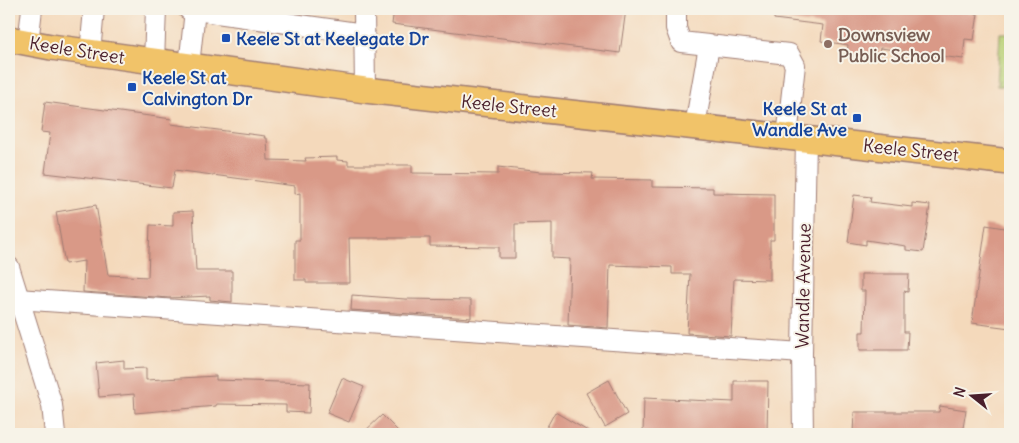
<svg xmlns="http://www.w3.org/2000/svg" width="1019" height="443" viewBox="0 0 1019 443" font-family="Delius,sans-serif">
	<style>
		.grass { fill: url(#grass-tufts); stroke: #817850 }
		.building { fill: #d99987 }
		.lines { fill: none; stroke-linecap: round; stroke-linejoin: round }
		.minor-casing { stroke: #9f7c73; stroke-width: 22 }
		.major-casing { stroke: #9f7c73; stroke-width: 28 }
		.minor { stroke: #fff; stroke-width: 20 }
		.major { stroke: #f1c369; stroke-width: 25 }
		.transit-dot { fill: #1a4fb4; stroke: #f7f3e8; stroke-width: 2 }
		.education-dot { fill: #8d6e63; stroke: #f7f3e8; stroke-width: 2 }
		.labels { text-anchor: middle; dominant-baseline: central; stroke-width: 4; stroke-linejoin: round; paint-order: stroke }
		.education-label { font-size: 18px; font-weight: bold; fill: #785e54; stroke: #f7f3e8; text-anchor: start }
		.transit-label { font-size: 18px; font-weight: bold; fill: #164399; stroke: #f7f3e8; text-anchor: start }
		.street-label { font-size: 18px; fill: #4a1f2b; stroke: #f7f3e8 }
	</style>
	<defs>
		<pattern id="grass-tufts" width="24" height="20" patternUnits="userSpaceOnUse" patternTransform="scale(1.25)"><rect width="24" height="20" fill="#b8d075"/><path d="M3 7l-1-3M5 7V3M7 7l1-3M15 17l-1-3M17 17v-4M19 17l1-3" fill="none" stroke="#a0b265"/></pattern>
	</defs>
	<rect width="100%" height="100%" fill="#f7f3e8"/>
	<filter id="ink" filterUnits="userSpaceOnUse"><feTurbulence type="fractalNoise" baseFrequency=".02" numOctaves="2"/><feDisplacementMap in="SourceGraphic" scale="10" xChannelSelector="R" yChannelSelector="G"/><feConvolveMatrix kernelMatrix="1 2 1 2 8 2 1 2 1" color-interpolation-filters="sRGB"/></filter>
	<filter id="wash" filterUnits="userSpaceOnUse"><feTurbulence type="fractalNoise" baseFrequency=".0096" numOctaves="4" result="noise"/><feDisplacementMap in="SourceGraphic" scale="20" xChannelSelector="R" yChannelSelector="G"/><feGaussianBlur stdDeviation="1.12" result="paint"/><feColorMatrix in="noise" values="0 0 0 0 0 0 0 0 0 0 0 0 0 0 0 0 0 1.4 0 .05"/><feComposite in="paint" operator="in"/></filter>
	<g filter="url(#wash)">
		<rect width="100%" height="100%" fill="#f4d9bb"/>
		<path class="grass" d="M1000 33H1010V87L997 86Z"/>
		<g id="blocks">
			<g class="building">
				<path d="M394 9H626L620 53 392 24Z"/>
				<path d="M774 9H969L968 13 978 14 974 40 965 39 963 59 880 48 878 58 847 54 848 45 821 41 823 25 774 19Z"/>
				<path d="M45 102 172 119 171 124 265 136 264 138H267L268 160 306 161 305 158 337 157V160L348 161V165H412V173L498 174V167L541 172 593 173 592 179 652 180V187L713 188V193L774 194V240H770V280L734 279 731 336 687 333 690 274H672V267L610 265 608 328 568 325 570 259 552 258V223L515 224V258H499V247L430 246V238H349L350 283H306V280H295V240H300V193L295 194V186L175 170 172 188 45 173 50 133 41 132Z"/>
				<path d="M854 195 871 197 870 202 912 207V203L930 205 923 252 906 250V246L866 240V245L848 242Z"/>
				<path d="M96 205 108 275 148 277 150 225 173 226V212L193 211 196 271H232V302L210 300V296L169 298 83 292 84 261 65 264 56 212Z"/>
				<path d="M986 225 1010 229V328L972 323Z"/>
				<path d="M861 274H909L908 292 904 291V332H908L907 350H860V332H864L865 291H861Z"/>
				<path d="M352 295 405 299 471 300V318L351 310Z"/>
				<path d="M124 360V369L146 368V380L216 376V380L310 383 309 413 286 412V405L216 404V406L135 413 134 394 99 397 96 363Z"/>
				<path d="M342 378 364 387 349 422 327 413Z"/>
				<path d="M609 380 627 414 605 427 586 393Z"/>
				<path d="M734 381H768L767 434H643L644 398 734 402Z"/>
				<path d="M940 406 966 410 962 434H853L854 412H939Z"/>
				<path d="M555 412 593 434H543Z"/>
				<path d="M382 415 401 434H362Z"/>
			</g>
		</g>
	</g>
	<g filter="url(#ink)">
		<use href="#blocks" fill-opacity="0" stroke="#9f7c73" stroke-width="1"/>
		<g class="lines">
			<defs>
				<g id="minor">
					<path d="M188 9 364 34"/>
					<path d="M364 9 365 90"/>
					<path d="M676 9V28L681 42 789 54 795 65 787 137"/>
					<path d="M28 43 32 9"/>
					<path d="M90 53 94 9"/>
					<path d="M154 61 156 9"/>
					<path d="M189 66 195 10"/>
					<path d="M695 126 709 46"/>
					<path d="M9 267 52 405 55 434"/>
					<path d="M17 299 802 353"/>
					<path d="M803 434 802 353 806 139"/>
				</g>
				<path id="major" d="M9 39 51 47 365 90 1010 162"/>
			</defs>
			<use href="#minor" class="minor-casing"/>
			<use href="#major" class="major-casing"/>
			<use href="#minor" class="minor"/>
			<use href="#major" class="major"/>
		</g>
	</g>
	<g class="transit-dot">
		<rect x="221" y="33" width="10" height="10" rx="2.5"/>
		<rect x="127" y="82" width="10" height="10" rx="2.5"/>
		<rect x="852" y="113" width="10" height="10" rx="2.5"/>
	</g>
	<circle class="education-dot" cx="828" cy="44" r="5"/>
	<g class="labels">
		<g class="education-label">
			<text x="838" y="34">Downsview<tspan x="838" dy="21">Public School</tspan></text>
		</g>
		<g class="transit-label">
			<text x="236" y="38">Keele St at Keelegate Dr</text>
			<text x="142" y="77">Keele St at<tspan x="142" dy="21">Calvington Dr</tspan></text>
			<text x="847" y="108" text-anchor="end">Keele St at<tspan x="847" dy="21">Wandle Ave</tspan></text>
		</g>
		<g class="street-label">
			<text transform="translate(77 50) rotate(9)">Keele Street</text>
			<text transform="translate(509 106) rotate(6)">Keele Street</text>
			<text transform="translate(911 150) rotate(6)">Keele Street</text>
			<text transform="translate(803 286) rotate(-89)">Wandle Avenue</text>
		</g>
	</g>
	<rect width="1019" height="443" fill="none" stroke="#f7f3e8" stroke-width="30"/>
	<g transform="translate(972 396) rotate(287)" stroke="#f7f3e8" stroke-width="4" paint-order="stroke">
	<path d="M0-4L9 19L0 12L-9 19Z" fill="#4a1f2b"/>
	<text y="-8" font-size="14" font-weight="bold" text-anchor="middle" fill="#4a1f2b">N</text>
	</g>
</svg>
